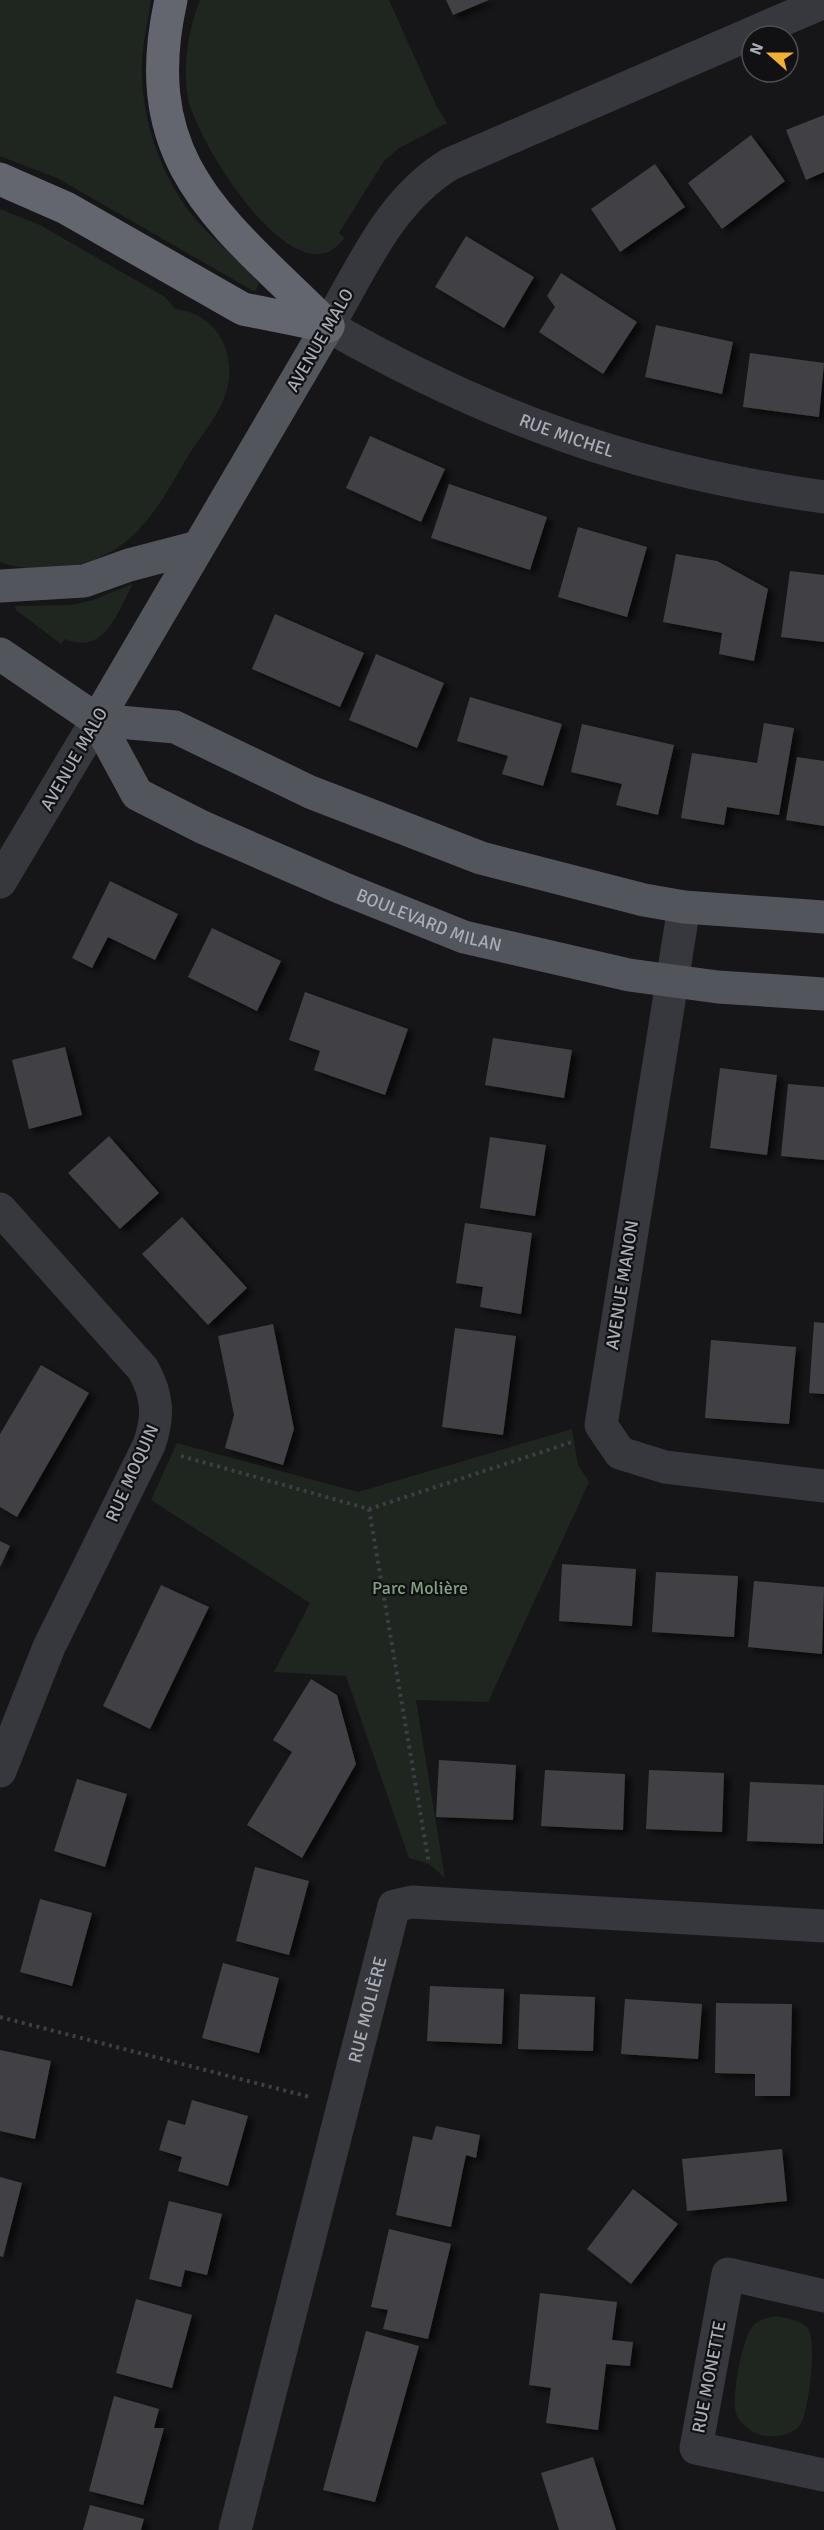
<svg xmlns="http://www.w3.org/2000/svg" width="824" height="2530" viewBox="0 0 824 2530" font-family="Signika,sans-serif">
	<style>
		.green { fill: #1e261f }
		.building { fill: #404145; filter: url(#shadow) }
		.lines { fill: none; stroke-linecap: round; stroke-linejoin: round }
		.path { stroke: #3d3f44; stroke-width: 4; stroke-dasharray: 3 4.5; stroke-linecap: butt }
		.minor { stroke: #37383d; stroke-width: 33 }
		.major { stroke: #53555c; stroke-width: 33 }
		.highway { stroke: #63666e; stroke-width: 33 }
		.labels { text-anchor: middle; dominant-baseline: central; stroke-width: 4.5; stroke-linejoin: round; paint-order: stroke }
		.street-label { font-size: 18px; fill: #a8adb8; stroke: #111113 }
		.park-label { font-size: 18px; fill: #7fa381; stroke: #111113 }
	</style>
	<defs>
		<filter id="shadow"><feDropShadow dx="6" dy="4" stdDeviation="3" flood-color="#0009"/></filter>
	</defs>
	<rect width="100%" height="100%" fill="#161618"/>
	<g class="green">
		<path d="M0 0H151C148 21 143 42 142 64 140 117 162 181 197 221 217 243 240 261 259 283L255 292 59 179 0 156Z"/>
		<path d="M200 0H389L437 107 447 123 399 148 384 161 339 233 345 238C340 243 335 249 328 252 277 272 197 139 188 99 182 67 188 30 200 0Z"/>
		<path d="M0 209 40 225 165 297 175 309C217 313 238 354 226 393 219 415 200 437 188 456 171 485 155 516 130 538 97 568 41 577 0 562Z"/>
		<path d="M133 584C117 612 105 656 65 639L61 644 16 610 15 606 72 605 93 600Z"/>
		<path d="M572 1429 578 1465 589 1482 488 1702 416 1700 445 1878 429 1864 409 1858 346 1676 274 1672 310 1603 151 1500 177 1443 358 1492Z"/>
		<path d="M777 2316C786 2318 799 2320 807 2327 818 2338 809 2412 800 2425 793 2435 777 2437 766 2436 755 2435 742 2426 737 2416 730 2402 742 2339 752 2327 758 2319 768 2318 777 2316Z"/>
	</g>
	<g class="building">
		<path d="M446 0H489L453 15Z"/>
		<path d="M824 115V172L806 180 786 130Z"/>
		<path d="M751 135 785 181 722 229 688 183Z"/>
		<path d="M655 164 685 207 620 252 591 209Z"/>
		<path d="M466 236 534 277 504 328 435 287Z"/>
		<path d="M561 273 637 322 603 374 539 332 555 307 547 296Z"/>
		<path d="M656 325 733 342 722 394 645 377Z"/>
		<path d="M750 353 824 363 819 417 743 407Z"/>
		<path d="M370 436 445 469 421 522 346 488Z"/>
		<path d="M449 484 547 517 530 570 431 538Z"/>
		<path d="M578 527 647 547 627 617 558 597Z"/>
		<path d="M676 554 717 561 768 589 754 661 719 654 722 633 663 622Z"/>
		<path d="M790 571 824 575V642L781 637Z"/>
		<path d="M275 614 364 653 340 707 252 669Z"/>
		<path d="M376 654 444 683 417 748 349 720Z"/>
		<path d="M470 697 562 724 543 786 502 774 508 756 457 741Z"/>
		<path d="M764 723 794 728 779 815 727 807 724 825 681 818 692 753 757 763Z"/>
		<path d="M582 724 674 745 658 815 616 805 622 784 571 772Z"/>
		<path d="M797 757 824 761V826L786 820Z"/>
		<path d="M110 881 178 914 155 960 108 937 92 968 72 958Z"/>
		<path d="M212 928 281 961 257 1011 188 977Z"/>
		<path d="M305 992 408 1029 385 1095 314 1070 320 1051 289 1040Z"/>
		<path d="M493 1038 572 1050 564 1098 485 1085Z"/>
		<path d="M65 1047 82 1115 29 1129 12 1060Z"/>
		<path d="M720 1068 777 1075 767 1155 710 1148Z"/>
		<path d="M788 1084 824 1087V1160L781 1156Z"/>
		<path d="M109 1136 159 1193 120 1229 68 1173Z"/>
		<path d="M490 1137 546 1145 535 1216 480 1208Z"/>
		<path d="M182 1217 247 1288 208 1325 142 1254Z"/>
		<path d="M465 1223 532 1233 521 1314 480 1307 483 1287 456 1283Z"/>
		<path d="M814 1322 824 1323V1394L809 1393Z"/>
		<path d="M273 1324 294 1429 283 1465 225 1448 234 1415 218 1336Z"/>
		<path d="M455 1328 516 1336 503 1435 442 1427Z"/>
		<path d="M711 1340 796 1347 789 1424 705 1418Z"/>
		<path d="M41 1365 89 1393 17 1517 0 1507V1434Z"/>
		<path d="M0 1541 10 1546 0 1567Z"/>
		<path d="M562 1564 636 1569 632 1626 559 1621Z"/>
		<path d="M656 1572 738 1576 734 1637 652 1632Z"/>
		<path d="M754 1581 824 1587 822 1654 748 1647Z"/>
		<path d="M161 1585 209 1607 150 1729 103 1706Z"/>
		<path d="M311 1679 337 1695 356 1764 302 1858 247 1825 292 1752 273 1740Z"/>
		<path d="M439 1760 516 1765 513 1820 436 1817Z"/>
		<path d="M545 1770 625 1774 623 1830 541 1826Z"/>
		<path d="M649 1770 724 1773 722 1832 646 1829Z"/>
		<path d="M77 1779 127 1794 105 1867 54 1851Z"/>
		<path d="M750 1782 824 1785 823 1844 747 1841Z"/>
		<path d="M255 1867 309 1881 289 1955 236 1941Z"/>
		<path d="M40 1899 92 1913 72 1986 20 1972Z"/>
		<path d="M223 1963 279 1978 259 2053 202 2038Z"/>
		<path d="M430 1986 504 1989 502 2044 427 2041Z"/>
		<path d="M520 1994 595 1997 593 2051 518 2049Z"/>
		<path d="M625 1999 702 2004 698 2059 621 2054Z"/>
		<path d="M716 2003 792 2004 790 2096H755V2074L715 2073Z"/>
		<path d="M0 2050 51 2061 35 2139 0 2131Z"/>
		<path d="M192 2100 248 2116 228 2186 178 2171 182 2157 159 2150 168 2120 185 2125Z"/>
		<path d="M436 2126 480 2135 476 2158 466 2155 451 2227 396 2215 413 2136 432 2140Z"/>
		<path d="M782 2149 787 2201 687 2211 682 2159Z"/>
		<path d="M0 2177 22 2183 3 2257 0 2256Z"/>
		<path d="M633 2189 678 2224 631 2284 587 2249Z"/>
		<path d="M169 2201 222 2214 207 2275 185 2270 181 2287 149 2279Z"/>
		<path d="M389 2229 451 2244 428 2339 383 2329 388 2310 371 2307Z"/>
		<path d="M540 2293 617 2302 612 2340 633 2342 630 2366 606 2364 598 2430 546 2423 551 2388 529 2385Z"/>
		<path d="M136 2299 192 2315 172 2388 116 2373Z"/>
		<path d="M366 2331 419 2346 375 2502 323 2490Z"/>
		<path d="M114 2396 159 2409 154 2428H164L143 2505 89 2491Z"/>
		<path d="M593 2457 616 2530H559L541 2473Z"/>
		<path d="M90 2505 144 2519 141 2530H83Z"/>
	</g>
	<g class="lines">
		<g class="path">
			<path d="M181 1456 369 1509 572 1442"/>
			<path d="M369 1509 429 1864"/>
			<path d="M0 2017 310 2097"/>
		</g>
		<g class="minor">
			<path id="s1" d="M824 2 450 164C390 200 362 268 328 326 491 419 638 471 824 497"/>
			<path d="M0 882 97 720"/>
			<path d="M684 907 601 1425 620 1453 665 1467 824 1486"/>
			<path d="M0 1209 143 1369C158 1396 159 1416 149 1445L49 1647 0 1771"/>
			<path d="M824 2296 728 2274 696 2448 824 2475"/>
			<path id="s2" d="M235 2530 394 1906 412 1902 824 1926"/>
		</g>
		<g class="major">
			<path d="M0 586 84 581 129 565 198 547"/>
			<path id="s3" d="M0 654 97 720 137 794 202 827 342 888 464 937 629 975 718 987 824 994"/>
			<path d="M97 720 175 727 310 792 481 858 644 900 684 907 824 917"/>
			<path d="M97 720 328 326"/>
		</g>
		<g class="highway">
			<path d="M171 0C134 165 224 222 328 326"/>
			<path d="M0 179 66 208 243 309 328 326"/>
		</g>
	</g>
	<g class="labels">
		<g class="street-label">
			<text transform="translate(320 340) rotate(-60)">AVENUE MALO</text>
			<text stroke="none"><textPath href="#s1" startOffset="876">RUE MICHEL</textPath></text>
			<text transform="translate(74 759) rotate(-60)">AVENUE MALO</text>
			<text stroke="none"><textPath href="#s3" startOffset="520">BOULEVARD MILAN</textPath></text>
			<text transform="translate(622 1285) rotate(-81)">AVENUE MANON</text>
			<text transform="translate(132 1473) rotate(-66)">RUE MOQUIN</text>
			<text stroke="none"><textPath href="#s2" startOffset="537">RUE MOLIÈRE</textPath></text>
			<text transform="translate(709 2377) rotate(-79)">RUE MONETTE</text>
		</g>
		<g class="park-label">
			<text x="420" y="1588">Parc Molière</text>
		</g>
	</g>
	<g transform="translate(770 54) rotate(291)"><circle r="28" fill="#111113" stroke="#4d4f55" stroke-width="1.5"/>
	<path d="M0-4.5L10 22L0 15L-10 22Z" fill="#f2b134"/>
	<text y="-9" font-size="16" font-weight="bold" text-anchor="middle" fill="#a8adb8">N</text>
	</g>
</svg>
